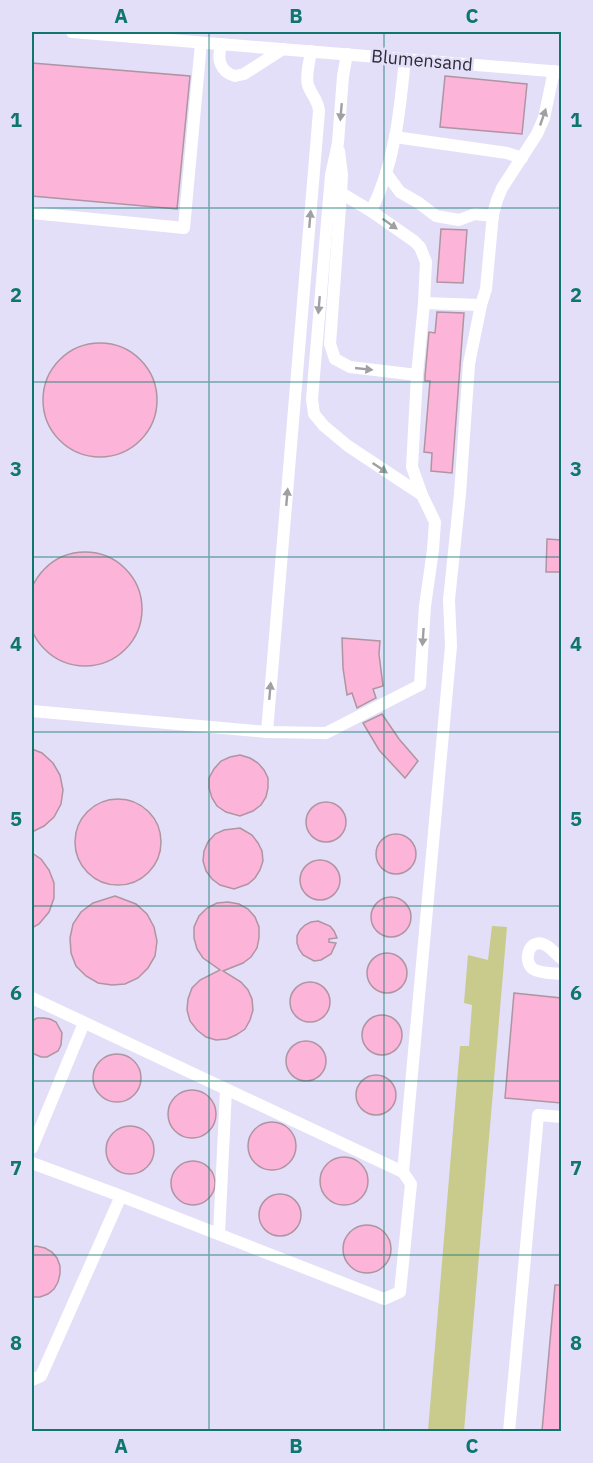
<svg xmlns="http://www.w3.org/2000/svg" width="593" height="1463" viewBox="0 0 593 1463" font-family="'IBM Plex Sans',sans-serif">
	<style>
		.green { fill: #c8cb8b }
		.building { fill: #fcb4d9; stroke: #ae95a1; stroke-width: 1.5 }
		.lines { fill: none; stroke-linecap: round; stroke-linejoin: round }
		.minor { stroke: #fff; stroke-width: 12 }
		.oneway { fill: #a0a0a4 }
		.grid { fill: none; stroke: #0f766e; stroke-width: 1.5; stroke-opacity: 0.55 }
		.labels { text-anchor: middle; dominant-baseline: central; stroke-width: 5; stroke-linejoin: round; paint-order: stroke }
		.street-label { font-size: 18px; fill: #2c2b34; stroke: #e3dff8 }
		.neatline { fill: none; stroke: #0f766e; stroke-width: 2 }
		.grid-label { font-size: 20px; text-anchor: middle; font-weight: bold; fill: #0f766e }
	</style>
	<rect width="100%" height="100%" fill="#e3dff8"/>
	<path class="green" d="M492 926 507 927 464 1431H428L460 1046H469L472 1005 464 1003 468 955 488 960Z"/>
	<g class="building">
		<path d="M32 63 190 76 177 209 32 196Z"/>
		<path d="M445 76 527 84 522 134 440 127Z"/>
		<path d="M441 229 467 230 463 283 437 282Z"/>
		<path d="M437 312 464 313 452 473 431 471 432 453 424 452 430 381H425V376L429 332 435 333Z"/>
		<circle cx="100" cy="400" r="57"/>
		<path d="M547 539 561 540V572H546Z"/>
		<circle cx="85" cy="609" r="57"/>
		<path d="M342 638 380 641 379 654 383 686 373 689 376 698 357 708 352 693 347 695 343 668Z"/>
		<path d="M382 714 399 739 418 761 405 778 379 750 363 723Z"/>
		<path d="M32 749 42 753 53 763 60 775 63 790 61 804 54 817 44 826 32 832Z"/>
		<path d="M240 755 250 758 258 763 264 770 268 778V788L266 797 261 805 253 811 240 816 226 812 217 806 212 798 209 788V778L214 769 221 761 230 757Z"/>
		<circle cx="118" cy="842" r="43"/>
		<circle cx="326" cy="822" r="20"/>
		<path d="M240 828 252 835 258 843 262 851 263 861 260 870 255 878 248 884 234 889 220 885 212 879 206 871 203 861 204 851 208 842 215 834 224 830Z"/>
		<circle cx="396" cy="854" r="20"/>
		<path d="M32 853 41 859 49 870 54 883V898L49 912 39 924 32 928Z"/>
		<circle cx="320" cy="880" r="20"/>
		<path d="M115 896 136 904 147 914 154 927 157 941 155 956 148 968 138 978 125 984 112 985 98 983 86 976 76 966 71 953 70 938 73 924 81 912 93 903Z"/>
		<circle cx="391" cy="917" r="20"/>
		<path d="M228 902 239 904 248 909 255 917 259 927V938L257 948 251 957 243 963 223 971 241 982 248 990 252 999 253 1010 250 1020 245 1029 236 1035 227 1039 216 1040 206 1037 197 1030 190 1021 187 1010 188 999 192 988 200 980 220 970 203 958 197 949 194 938V927L199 916 207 908 217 903Z"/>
		<path d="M318 921 330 926 334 931 337 938 329 939V942L336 943 331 954 321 960 314 961 303 955 299 949 297 943V936L300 930 305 925 311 922Z"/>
		<circle cx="387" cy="973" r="20"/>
		<circle cx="310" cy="1002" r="20"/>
		<path d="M514 993 561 998V1103L505 1098Z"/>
		<circle cx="382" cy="1035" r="20"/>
		<path d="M37 1018H44L50 1019 56 1022 62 1033 61 1045 58 1051 47 1057H41L32 1053V1021Z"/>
		<circle cx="306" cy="1061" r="20"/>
		<circle cx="117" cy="1078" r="24"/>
		<circle cx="376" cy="1095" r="20"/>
		<circle cx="192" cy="1114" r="24"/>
		<circle cx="272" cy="1146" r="24"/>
		<circle cx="130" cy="1150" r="24"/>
		<circle cx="344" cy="1181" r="24"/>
		<circle cx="193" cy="1183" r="22"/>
		<circle cx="280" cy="1215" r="21"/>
		<circle cx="367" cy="1249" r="24"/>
		<path d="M36 1246 45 1248 52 1252 57 1258 60 1266V1274L58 1282 54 1289 48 1294 40 1297H32V1247Z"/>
		<path d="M555 1285H561V1431H542Z"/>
	</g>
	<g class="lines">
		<g class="minor">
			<path d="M72 32 562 72"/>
			<path d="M222 44C216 58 220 72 235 76L244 74 283 49"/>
			<path d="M311 51C310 61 305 75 308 85 311 95 318 99 319 111L267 732 326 733 420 685 425 606 433 550 435 522 422 495 348 446 324 426 314 414 312 399 331 175 338 143 343 76 347 54"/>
			<path d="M395 137 507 153 522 158"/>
			<path d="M339 151 342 175 341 193 330 344 335 359 350 367 417 375 424 303 481 305"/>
			<path d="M386 173 400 192 419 203 436 216 459 220 475 214 493 216"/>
			<path d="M341 193 371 211 414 241 420 247 426 262 424 303"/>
			<path d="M371 211C395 164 400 110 405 59"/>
			<path d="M32 213 184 228 201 43"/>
			<path d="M417 375 412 467 422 495"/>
			<path d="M32 711 267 732"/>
			<path d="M562 959C556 955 550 946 543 944 528 939 523 962 533 969 541 974 553 973 562 974"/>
			<path d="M32 998 403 1172"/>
			<path d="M32 1148 84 1023"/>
			<path d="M32 1163 121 1196 384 1299 400 1292 411 1184 403 1172 451 646 449 600 460 494 469 364 481 305 486 289 493 214 497 200 502 188 537 134 544 118 554 71"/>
			<path d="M219 1234 226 1090"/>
			<path d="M32 1380 41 1376 121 1196"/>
			<path d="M509 1432 538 1115 562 1117"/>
		</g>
	</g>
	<defs><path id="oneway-solid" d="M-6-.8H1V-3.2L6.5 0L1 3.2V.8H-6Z" transform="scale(1.5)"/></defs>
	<g class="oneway">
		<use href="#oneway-solid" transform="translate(341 112) rotate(95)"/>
		<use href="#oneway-solid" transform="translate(543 117) rotate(-71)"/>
		<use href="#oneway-solid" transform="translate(310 219) rotate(-85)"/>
		<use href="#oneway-solid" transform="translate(390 224) rotate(35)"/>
		<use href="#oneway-solid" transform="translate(319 305) rotate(95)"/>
		<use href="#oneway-solid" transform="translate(364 369) rotate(6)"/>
		<use href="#oneway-solid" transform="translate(380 468) rotate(34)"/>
		<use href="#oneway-solid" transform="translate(287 497) rotate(-85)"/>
		<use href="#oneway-solid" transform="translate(423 637) rotate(94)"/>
		<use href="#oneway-solid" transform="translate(270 691) rotate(-85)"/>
	</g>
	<path class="grid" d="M209 32V1432M384 32V1432M32 208H562M32 382H562M32 557H562M32 732H562M32 906H562M32 1081H562M32 1255H562"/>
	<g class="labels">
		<g class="street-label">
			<text transform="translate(422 60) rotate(5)">Blumensand</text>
		</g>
	</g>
	<rect width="593" height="1463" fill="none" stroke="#e3dff8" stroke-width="66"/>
	<rect x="33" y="33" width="527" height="1397" class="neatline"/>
	<g class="grid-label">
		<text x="121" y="23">A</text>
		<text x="296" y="23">B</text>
		<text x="472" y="23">C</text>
		<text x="16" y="127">1</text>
		<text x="576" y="127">1</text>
		<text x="16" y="302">2</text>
		<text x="576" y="302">2</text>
		<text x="16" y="476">3</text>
		<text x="576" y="476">3</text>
		<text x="16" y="651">4</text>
		<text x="576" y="651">4</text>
		<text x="16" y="826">5</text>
		<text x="576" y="826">5</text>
		<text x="16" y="1000">6</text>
		<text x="576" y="1000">6</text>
		<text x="16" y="1175">7</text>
		<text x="576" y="1175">7</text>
		<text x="16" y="1350">8</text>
		<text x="576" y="1350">8</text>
		<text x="121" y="1453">A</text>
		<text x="296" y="1453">B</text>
		<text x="472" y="1453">C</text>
	</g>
</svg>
